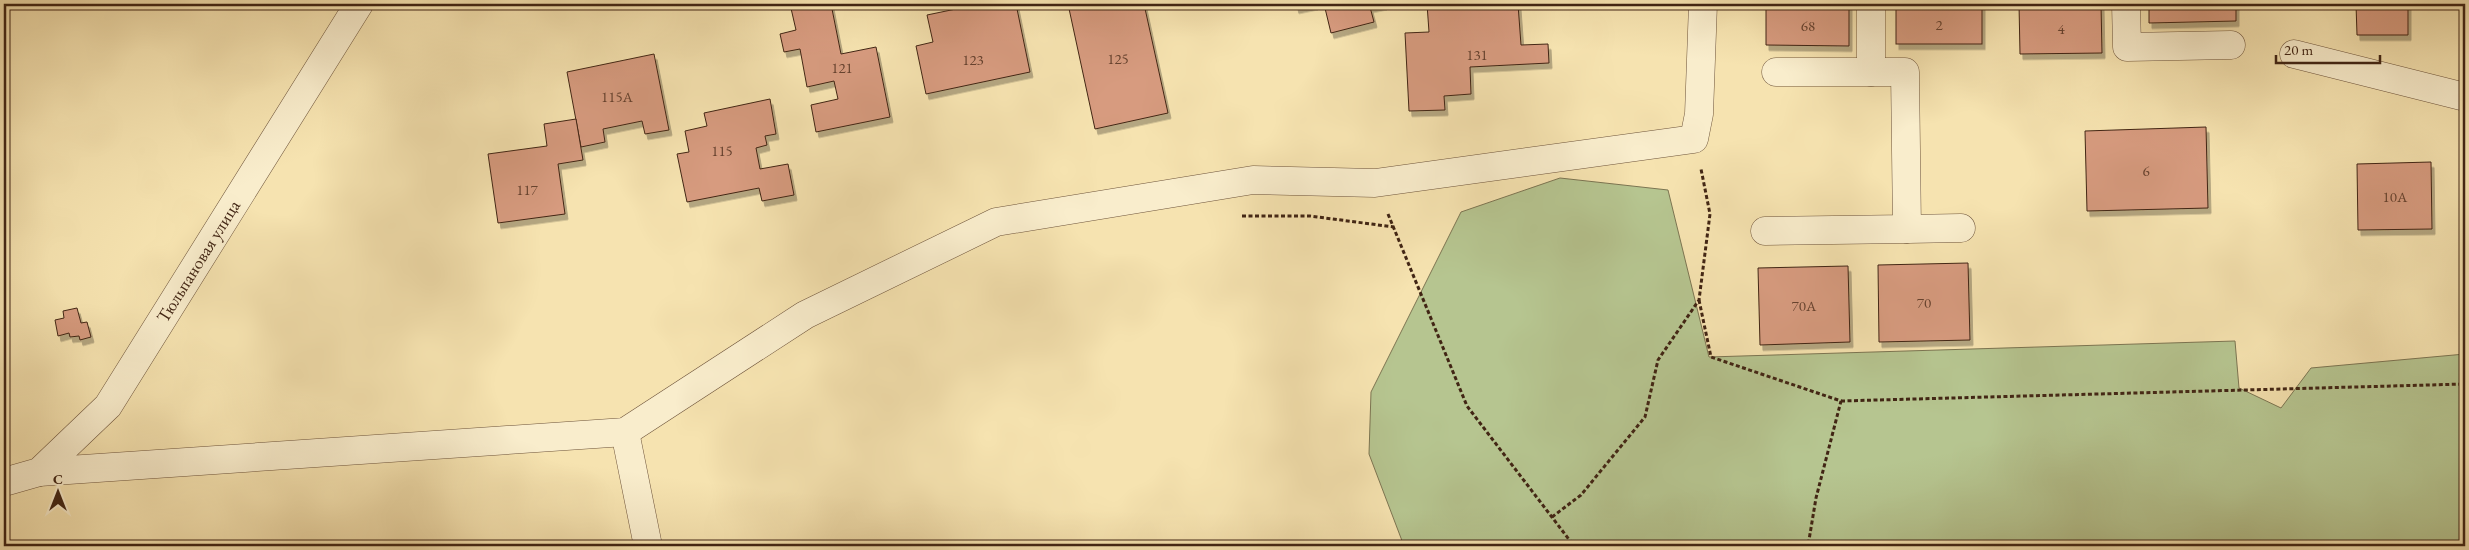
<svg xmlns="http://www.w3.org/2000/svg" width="2469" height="550" viewBox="0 0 2469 550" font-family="'EB Garamond',serif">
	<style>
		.green { fill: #b6c590; stroke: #7c7552 }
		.building { fill: #d79b7f; stroke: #412514; filter: url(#shadow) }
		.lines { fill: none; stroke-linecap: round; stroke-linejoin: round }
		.minor-casing { stroke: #6e543b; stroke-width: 29 }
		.path { stroke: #412514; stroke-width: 3; stroke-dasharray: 4 2.5; stroke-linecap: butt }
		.minor { stroke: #f9edcc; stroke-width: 28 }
		.labels { text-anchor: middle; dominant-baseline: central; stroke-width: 5; stroke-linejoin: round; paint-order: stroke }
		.number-label { font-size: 15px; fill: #66422f }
		.street-label { font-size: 18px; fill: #412514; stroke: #f9edcc }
	</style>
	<defs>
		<filter id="shadow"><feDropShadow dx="3" dy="5.5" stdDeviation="0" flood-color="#0004"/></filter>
	</defs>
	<rect width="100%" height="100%" fill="#f6e3b0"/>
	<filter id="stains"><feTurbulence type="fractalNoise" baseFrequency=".004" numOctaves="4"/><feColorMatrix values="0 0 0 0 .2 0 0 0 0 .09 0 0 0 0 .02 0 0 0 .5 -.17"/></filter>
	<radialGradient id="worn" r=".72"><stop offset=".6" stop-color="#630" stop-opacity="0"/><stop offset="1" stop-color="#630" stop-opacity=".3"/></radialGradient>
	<path class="green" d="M1560 178 1668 190 1709 357 2235 341 2239 388 2281 408 2311 368 2465 354V546H1404L1369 454 1371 392 1461 212Z"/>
	<g class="building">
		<path d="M790 4H831L841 54 876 47 890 117 816 132 811 105 838 99 834 81 807 87 800 49 784 52 780 34 796 30Z"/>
		<path d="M980 4H1016L1030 72 926 94 916 46 933 42 927 15Z"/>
		<path d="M1068 4H1144L1168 113 1095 129Z"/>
		<path d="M1295 4H1315L1296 8Z"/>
		<path d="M1324 4H1384L1370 7 1374 22 1331 33Z"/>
		<path d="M1427 4H1518L1521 45 1548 44 1549 63 1470 67 1471 94 1444 96 1445 110 1409 111 1405 33 1429 32Z"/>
		<path d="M1766 4H1849V46L1766 45Z"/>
		<rect x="1896" y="4" width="86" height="40"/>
		<path d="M2019 4H2101L2102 53 2020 54Z"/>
		<path d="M2149 4H2236V21L2149 23Z"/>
		<path d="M2356 4H2408V35H2357Z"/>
		<path d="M654 54 669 130 645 134 642 121 603 129 605 142 581 147 567 72Z"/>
		<path d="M770 99 776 134 765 136 767 145 756 148 760 169 788 164 794 195 762 201 759 188 687 202 677 154 689 152 685 131 707 126 704 113Z"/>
		<path d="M576 119 583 160 558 164 565 214 498 223 488 154 547 146 544 124Z"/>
		<path d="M2206 127 2208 208 2087 211 2085 131Z"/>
		<path d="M2431 162 2432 229 2358 230 2357 164Z"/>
		<path d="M1968 263 1970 340 1879 342 1878 265Z"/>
		<path d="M1848 266 1850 342 1760 345 1758 268Z"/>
		<path d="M77 308 81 323 87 322 91 337 80 340 79 336 70 337 69 333 58 336 55 320 64 318 63 311Z"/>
	</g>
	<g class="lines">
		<defs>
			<g id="minor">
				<path d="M2126 4 2127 47 2231 45"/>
				<path d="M2294 54 2465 97"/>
				<path d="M1776 72H1871"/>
				<path d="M1907 229 1961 228"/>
				<path d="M1765 231 1907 229 1905 72H1871V4"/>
				<path d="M625 432 648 546"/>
				<path d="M39 472 625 432 805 315 996 222 1253 180 1375 183 1694 139 1699 114 1703 4"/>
				<path d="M4 482 39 472 108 406 359 4"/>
			</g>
		</defs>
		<use href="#minor" class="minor-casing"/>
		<g class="path">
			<path d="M1388 214 1467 406 1574 546"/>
			<path d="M1242 216H1310L1394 227"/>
			<path d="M1699 300 1711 357 1841 401 1816 498 1808 546"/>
			<path d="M1841 401 2465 384"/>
			<path d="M1552 517 1581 495 1645 417 1658 360 1699 300 1710 214 1701 169"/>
		</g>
		<use href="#minor" class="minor"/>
	</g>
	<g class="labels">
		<g class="number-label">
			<text x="1939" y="24">2</text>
			<text x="1808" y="25">68</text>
			<text x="2061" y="28">4</text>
			<text x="1477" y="54">131</text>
			<text x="1118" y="58">125</text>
			<text x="973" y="59">123</text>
			<text x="842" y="67">121</text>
			<text x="617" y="96">115А</text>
			<text x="722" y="150">115</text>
			<text x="2146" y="170">6</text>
			<text x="527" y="189">117</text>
			<text x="2395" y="196">10А</text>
			<text x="1924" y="302">70</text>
			<text x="1804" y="305">70А</text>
		</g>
		<g class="street-label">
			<text transform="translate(198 261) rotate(-58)">Тюльпановая улица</text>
		</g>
	</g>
	<rect width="2469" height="550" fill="none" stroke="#f6e3b0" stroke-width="20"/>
	<rect x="5" y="5" width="2459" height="540" fill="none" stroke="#412514" stroke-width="2.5"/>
	<rect x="10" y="10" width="2449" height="530" fill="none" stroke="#412514"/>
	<g transform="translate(58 492)" stroke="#f9edcc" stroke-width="4" paint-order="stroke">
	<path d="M0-4L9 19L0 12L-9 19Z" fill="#412514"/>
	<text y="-8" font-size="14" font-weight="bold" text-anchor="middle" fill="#412514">С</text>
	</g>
	<path d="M2276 55v8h104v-8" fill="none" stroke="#412514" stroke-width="2.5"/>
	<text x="2284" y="55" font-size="15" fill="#412514" stroke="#f9edcc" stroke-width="4" paint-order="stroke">20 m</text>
	<rect width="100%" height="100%" filter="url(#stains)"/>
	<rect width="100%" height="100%" fill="url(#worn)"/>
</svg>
